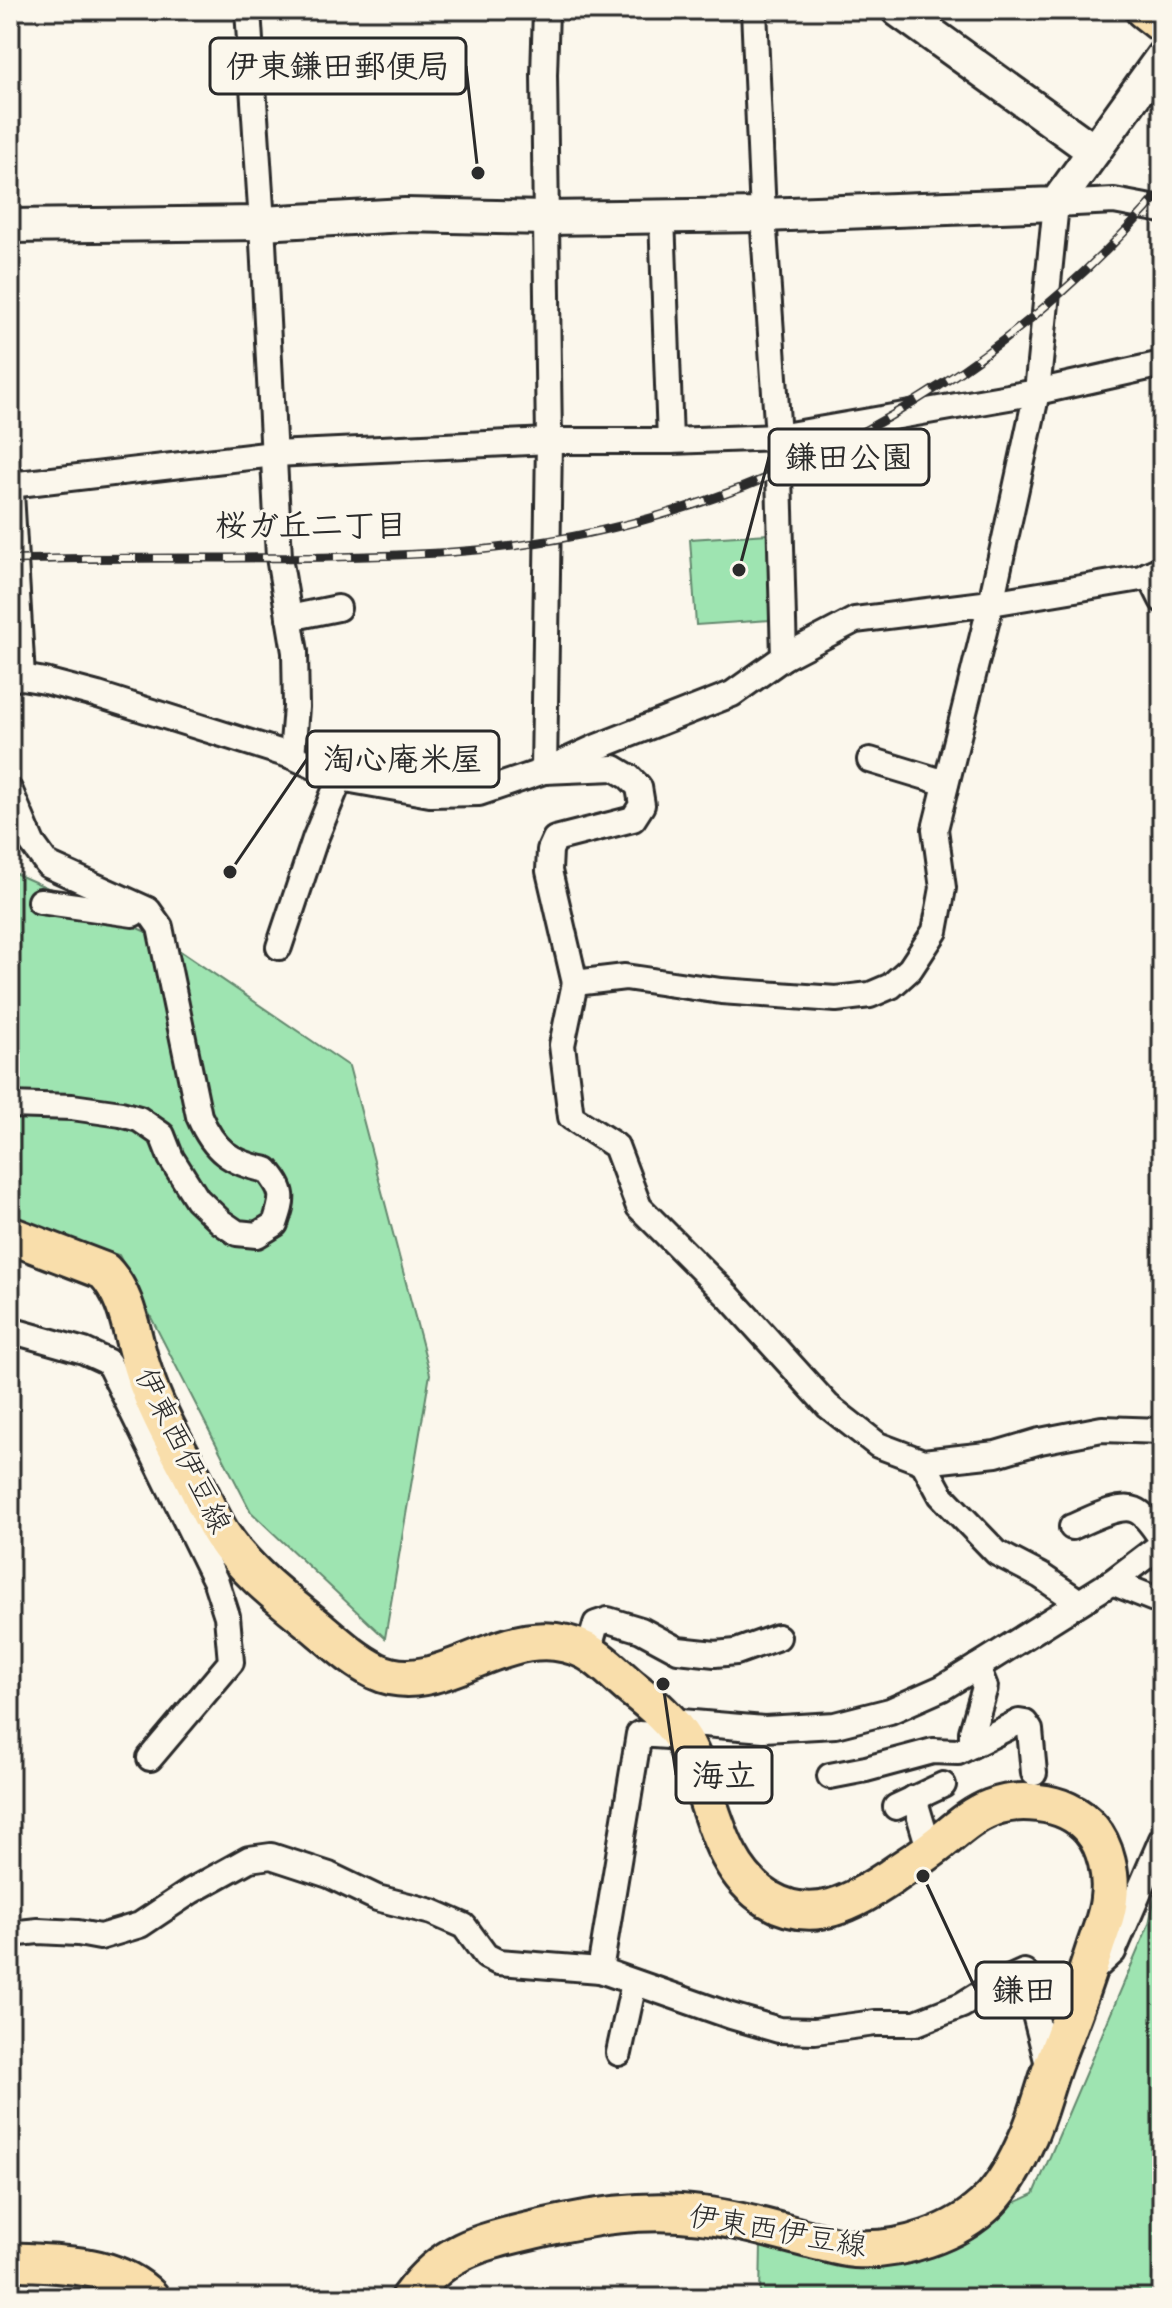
<svg xmlns="http://www.w3.org/2000/svg" width="1172" height="2308" viewBox="0 0 1172 2308" font-family="'Shantell Sans','Klee One',sans-serif">
	<style>
		.green { fill: #9ee4b1; stroke: #64886e; stroke-width: 2 }
		.lines { fill: none; stroke-linecap: round; stroke-linejoin: round }
		.street-casing { stroke: #2b2b2b; stroke-width: 30 }
		.secondary-casing { stroke: #2b2b2b; stroke-width: 38 }
		.primary-casing { stroke: #2b2b2b; stroke-width: 42 }
		.street { stroke: #fbf7ec; stroke-width: 24 }
		.secondary { stroke: #fbf7ec; stroke-width: 32 }
		.primary { stroke: #f9deab; stroke-width: 36 }
		.rail-casing { stroke: #2b2b2b; stroke-width: 9 }
		.rail { stroke: #fbf7ec; stroke-width: 6; stroke-dasharray: 18; stroke-linecap: butt }
		.labels { text-anchor: middle; dominant-baseline: central; stroke-width: 6; stroke-linejoin: round; paint-order: stroke }
		.street-label { font-size: 30px; fill: #2b2b2b; stroke: #fbf7ec }
		.neighbourhood-label { font-size: 32px; font-weight: bold; fill: #2b2b2b; stroke: #fbf7ec }
		.leader { fill: none; stroke: #2b2b2b; stroke-width: 3 }
		.callout-dot { fill: #2b2b2b; stroke: #fbf7ec; stroke-width: 3 }
		.callout { fill: #fbf7ec; stroke: #2b2b2b; stroke-width: 3 }
		.callout-label { font-size: 32px; text-anchor: middle; font-weight: bold; fill: #2b2b2b }
	</style>
	<rect width="100%" height="100%" fill="#fbf7ec"/>
	<filter id="ink" filterUnits="userSpaceOnUse"><feTurbulence type="fractalNoise" baseFrequency=".0125" numOctaves="2"/><feDisplacementMap in="SourceGraphic" scale="16" xChannelSelector="R" yChannelSelector="G"/><feConvolveMatrix kernelMatrix="1 2 1 2 8 2 1 2 1" color-interpolation-filters="sRGB"/></filter>
	<g filter="url(#ink)">
		<g class="green">
			<path d="M783 533 787 602 769 604 770 620 696 625 690 539Z"/>
			<path d="M10 871 164 940 349 1066 430 1374 385 1638 251 1512 119 1255 10 1227Z"/>
			<path d="M1162 1863V2298H760L761 2243 878 2266 1034 2194 1149 1924Z"/>
		</g>
		<g class="lines">
			<defs>
				<g id="street">
					<path d="M248 10 262 223 279 557 295 652 296 707 292 756"/>
					<path d="M546 10 544 75 549 441 544 771 614 768 629 777 639 787 642 805 633 819 555 839 550 850 549 871 575 983"/>
					<path d="M754 10 763 215 778 437 784 657"/>
					<path d="M1162 210 1114 201 1056 204 1037 392 991 603 935 829 943 888 935 931 910 969 891 986 870 995 836 999 721 991 625 977 575 983 562 1045 571 1117 616 1146 639 1207 729 1297 828 1406 878 1445 923 1462 996 1454 1040 1441 1102 1429 1162 1431"/>
					<path d="M662 216 670 441"/>
					<path d="M10 476 22 677"/>
					<path d="M10 485 274 454 549 441H670L778 437 1037 392 1162 364"/>
					<path d="M1149 574 1162 600"/>
					<path d="M289 618 338 608"/>
					<path d="M10 679 22 677 45 681 98 695 292 756 340 778 430 794 479 793 544 771 597 747 732 694 784 657 855 620 991 603 1141 578 1162 568"/>
					<path d="M870 760 946 783"/>
					<path d="M10 791 32 843 48 865 148 910 160 927 199 1116C214 1151 231 1163 267 1170 285 1192 284 1197 275 1224L257 1235 237 1233 221 1222 197 1199 171 1158 162 1135 139 1119 121 1114 72 1107 10 1105"/>
					<path d="M40 901 133 914"/>
					<path d="M279 947 315 839 340 778"/>
					<path d="M10 1330 84 1351 108 1362 216 1582 227 1616 231 1662 150 1758"/>
					<path d="M923 1462 941 1495 997 1553 1041 1576 1079 1602"/>
					<path d="M1072 1527C1087 1521 1119 1503 1135 1510 1146 1514 1155 1530 1162 1539"/>
					<path d="M1112 1582 1162 1602"/>
					<path d="M588 1652 596 1624 608 1620 641 1630 678 1650 715 1654 736 1652 778 1637"/>
					<path d="M669 1721 764 1729 835 1725 890 1711 942 1688 988 1660 1112 1582 1162 1544"/>
					<path d="M972 1745V1732L985 1687 977 1667"/>
					<path d="M830 1776 866 1769 933 1751 958 1752 1019 1722 1025 1723 1030 1730 1034 1773"/>
					<path d="M914 1798 930 1851"/>
					<path d="M896 1807 943 1785"/>
					<path d="M10 1934 38 1931 78 1933 100 1937 140 1925 191 1891 249 1859 271 1856 329 1875 377 1898 432 1912 464 1926 486 1956 498 1962 600 1970 731 2016 779 2030 815 2031 875 2023H916L962 2005 991 1987 1024 1972 1050 2072"/>
					<path d="M600 1970 639 1734 682 1737"/>
					<path d="M1089 1974 1113 1952 1162 1839"/>
					<path d="M619 2053 634 1983"/>
				</g>
				<g id="secondary">
					<path d="M898 10 1094 151"/>
					<path d="M10 226 262 223 405 215 546 218 763 215 1056 204 1162 57"/>
				</g>
				<g id="primary">
					<path d="M1144 10 1162 24"/>
					<path d="M10 1235 104 1271C130 1298 131 1337 143 1371 154 1406 172 1438 189 1470 200 1491 209 1515 222 1535 246 1572 284 1600 318 1628 336 1643 354 1660 376 1671 442 1703 509 1612 586 1651 603 1660 618 1677 633 1689 652 1704 671 1720 684 1741 712 1791 714 1866 768 1899 814 1926 853 1902 891 1877 908 1865 925 1855 941 1842 956 1830 972 1815 991 1808 1006 1802 1022 1801 1038 1803 1058 1805 1078 1813 1091 1829 1106 1846 1112 1876 1109 1898 1108 1914 1101 1930 1096 1945 1084 1983 1070 2021 1055 2059 1045 2085 1039 2114 1027 2139 1018 2160 1005 2185 989 2201 957 2234 900 2252 855 2249 839 2248 823 2242 808 2239 773 2230 737 2219 701 2215 645 2207 588 2217 533 2230 478 2243 444 2250 409 2298"/>
					<path d="M10 2261C59 2265 114 2261 151 2298"/>
				</g>
			</defs>
			<use href="#street" class="street-casing"/>
			<use href="#secondary" class="secondary-casing"/>
			<use href="#primary" class="primary-casing"/>
			<use href="#street" class="street"/>
			<use href="#secondary" class="secondary"/>
			<use href="#primary" class="primary"/>
			<defs>
				<path id="rail" d="M10 560C158 555 306 562 453 552 729 533 981 398 1162 191"/>
			</defs>
			<use href="#rail" class="rail-casing"/>
			<use href="#rail" class="rail"/>
		</g>
	</g>
	<g class="labels">
		<g class="street-label">
			<text transform="translate(184 1450) rotate(64)">伊東西伊豆線</text>
			<text transform="translate(778 2230) rotate(10)">伊東西伊豆線</text>
		</g>
		<g class="neighbourhood-label">
			<text x="311" y="524">桜ガ丘二丁目</text>
		</g>
	</g>
	<path class="leader" d="M478 173L466 66M739 570L769 457M230 872L307 759M663 1684L676 1775M923 1876L976 1990"/>
	<g class="callout-dot">
		<circle cx="478" cy="173" r="8"/>
		<circle cx="739" cy="570" r="8"/>
		<circle cx="230" cy="872" r="8"/>
		<circle cx="663" cy="1684" r="8"/>
		<circle cx="923" cy="1876" r="8"/>
	</g>
	<g class="callout">
		<rect x="210" y="38" width="256" height="56" rx="8"/>
		<rect x="769" y="429" width="160" height="56" rx="8"/>
		<rect x="307" y="731" width="192" height="56" rx="8"/>
		<rect x="676" y="1747" width="96" height="56" rx="8"/>
		<rect x="976" y="1962" width="96" height="56" rx="8"/>
	</g>
	<g class="callout-label">
		<text x="338" y="77">伊東鎌田郵便局</text>
		<text x="849" y="468">鎌田公園</text>
		<text x="403" y="770">淘心庵米屋</text>
		<text x="724" y="1786">海立</text>
		<text x="1024" y="2001">鎌田</text>
	</g>
	<rect width="1172" height="2308" fill="none" stroke="#fbf7ec" stroke-width="40"/>
	<rect x="20" y="20" width="1132" height="2268" fill="none" stroke="#2b2b2b" stroke-width="3" filter="url(#ink)"/>
</svg>
